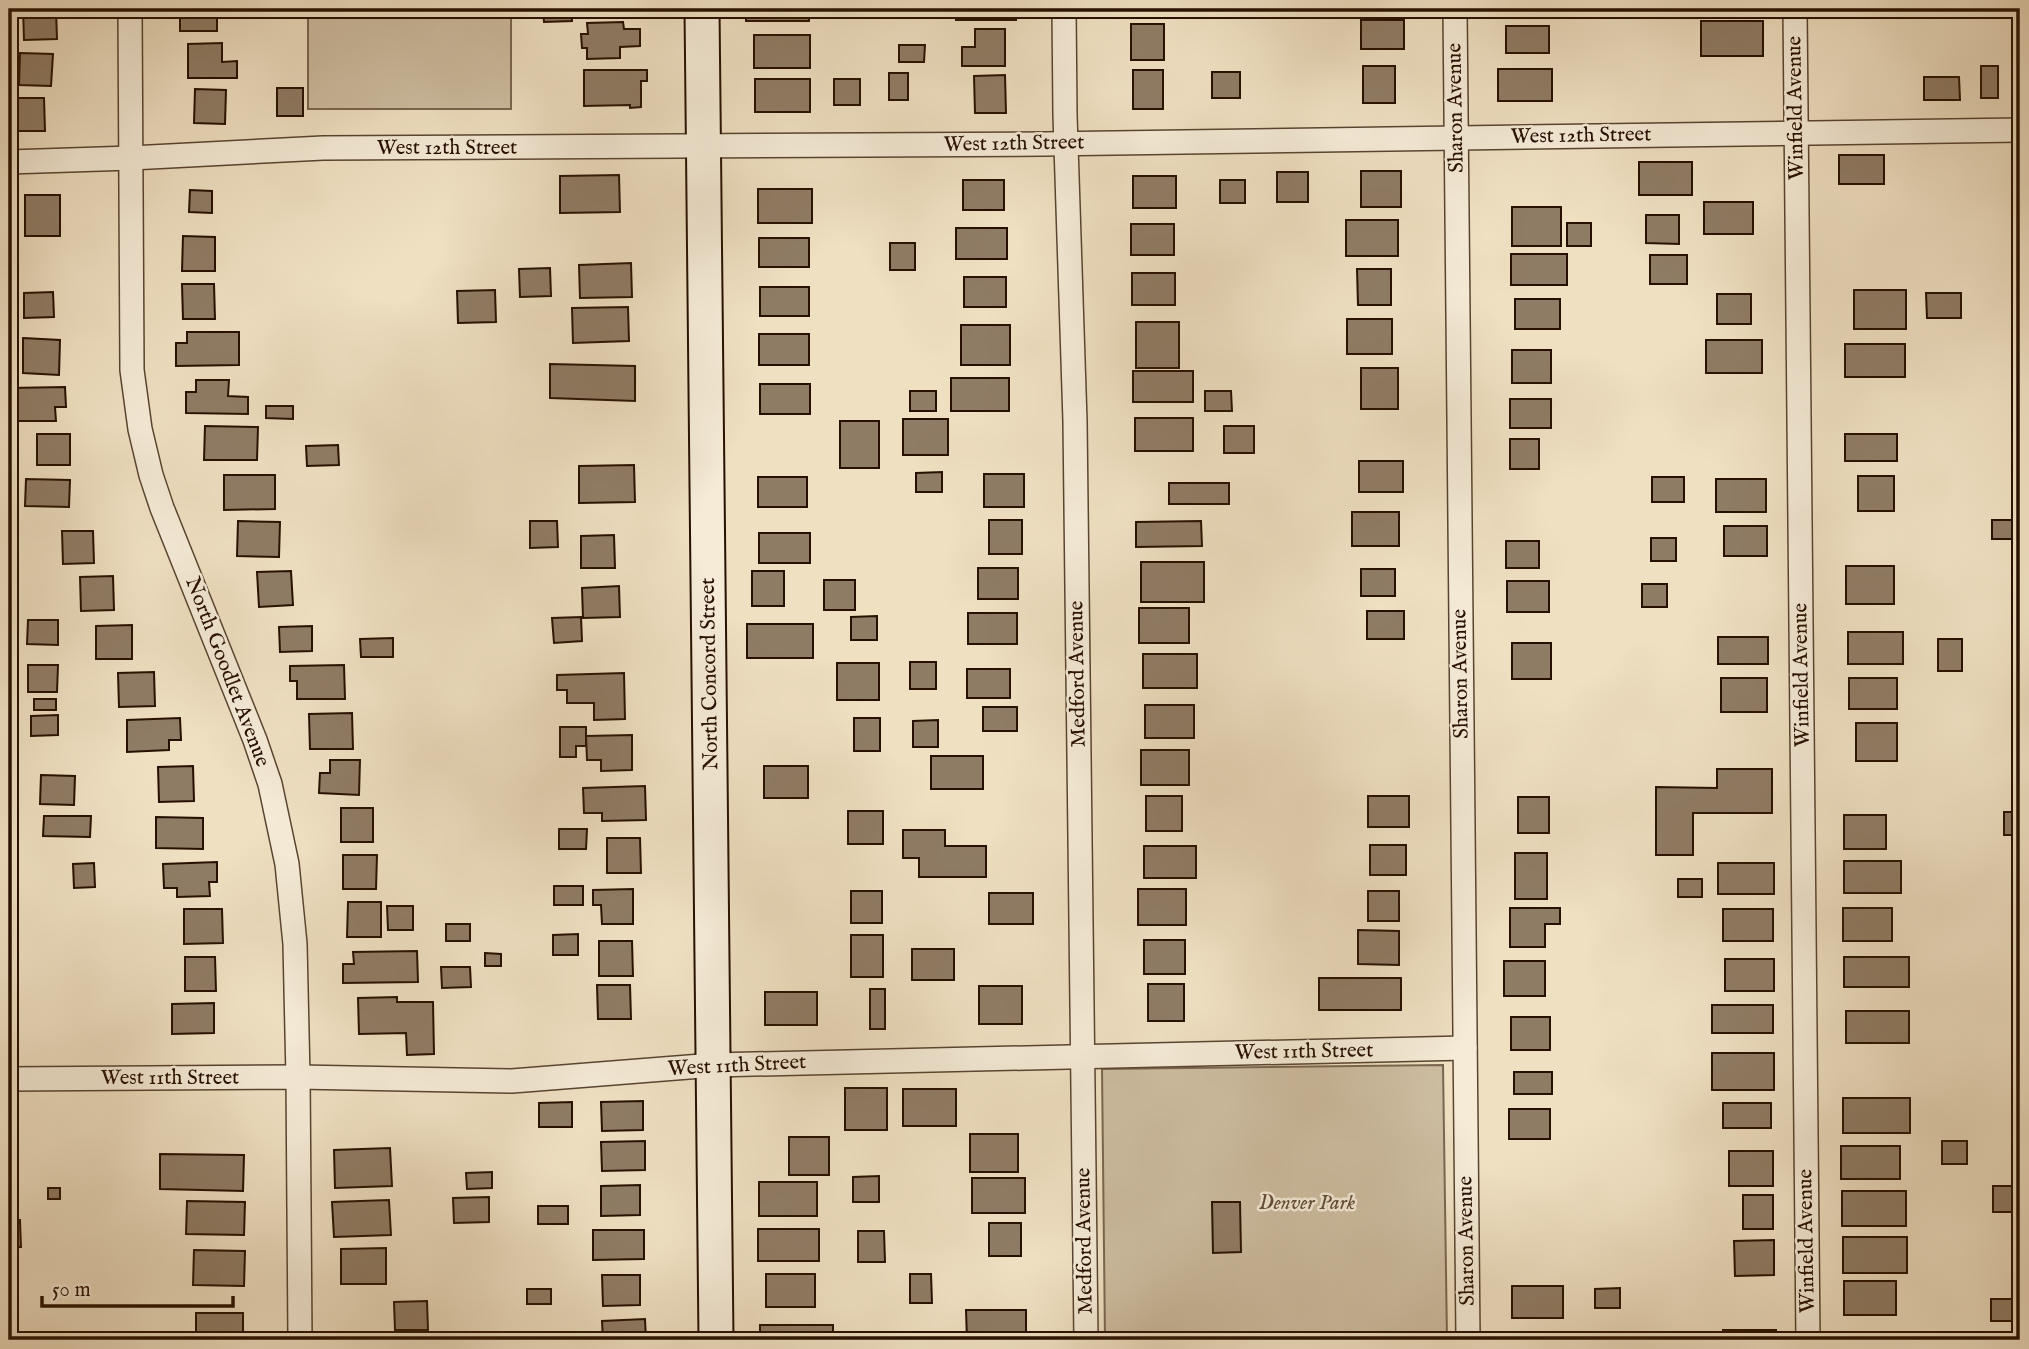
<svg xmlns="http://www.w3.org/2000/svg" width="2029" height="1349" viewBox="0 0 2029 1349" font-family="'IM FELL English',serif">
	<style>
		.green { fill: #cdbda1; stroke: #7a6650; stroke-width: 2 }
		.building { fill: #8f7c65; stroke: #271000; stroke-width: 2 }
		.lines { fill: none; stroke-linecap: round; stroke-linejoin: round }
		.street-casing { stroke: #594430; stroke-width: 26 }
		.secondary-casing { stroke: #271000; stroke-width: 37 }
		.street { stroke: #f5ebd7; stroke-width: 23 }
		.secondary { stroke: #f5ebd7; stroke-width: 33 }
		.labels { text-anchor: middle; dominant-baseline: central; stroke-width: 5; stroke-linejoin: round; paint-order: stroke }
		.street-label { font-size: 21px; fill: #271000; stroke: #f5ebd7 }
		.park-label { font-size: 21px; font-style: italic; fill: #614d38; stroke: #f5ebd7 }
	</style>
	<rect width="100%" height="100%" fill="#efe0c2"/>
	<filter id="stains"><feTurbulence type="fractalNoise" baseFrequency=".00286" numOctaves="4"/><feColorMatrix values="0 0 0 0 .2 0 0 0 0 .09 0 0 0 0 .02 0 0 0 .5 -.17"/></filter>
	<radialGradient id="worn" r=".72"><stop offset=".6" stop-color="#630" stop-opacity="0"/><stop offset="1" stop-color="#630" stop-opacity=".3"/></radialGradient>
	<g class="green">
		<rect x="308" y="9" width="203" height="100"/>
		<path d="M1443 1065 1447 1340H1105L1102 1069Z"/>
	</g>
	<g class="building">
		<path d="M23 9H56L57 39 24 40Z"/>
		<rect x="180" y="9" width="37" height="22"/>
		<path d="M543 9H571L572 21 544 22Z"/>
		<rect x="746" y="9" width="63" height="12"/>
		<rect x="956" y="9" width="60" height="11"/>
		<rect x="1127" y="9" width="35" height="6"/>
		<rect x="1361" y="20" width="43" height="29"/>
		<rect x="1701" y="21" width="62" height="35"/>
		<path d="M623 22 624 29H640V46L620 47V58L587 59V48H582L581 34H588L587 23Z"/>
		<rect x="1131" y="24" width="33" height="36"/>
		<rect x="1506" y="26" width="43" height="27"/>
		<path d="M975 29H1005V66H962V47H975Z"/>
		<rect x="754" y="35" width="56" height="33"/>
		<path d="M222 43V62L237 61V78H188V44Z"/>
		<path d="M899 45H925L924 62H899Z"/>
		<path d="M20 53 53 54 51 86 19 85Z"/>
		<rect x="1363" y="66" width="32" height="37"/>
		<rect x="1981" y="66" width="17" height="32"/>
		<rect x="1498" y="69" width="54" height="32"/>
		<path d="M584 70H647V81H641V107L630 108V105L584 106Z"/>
		<rect x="1133" y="70" width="30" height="39"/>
		<rect x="1212" y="72" width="28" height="26"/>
		<rect x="889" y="73" width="19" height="27"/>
		<path d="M1005 75 1006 113H975L974 76Z"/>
		<path d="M1924 77H1959L1960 100H1924Z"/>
		<rect x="755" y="79" width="55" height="33"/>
		<rect x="834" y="79" width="26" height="26"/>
		<rect x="277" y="88" width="26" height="28"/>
		<path d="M195 89 226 90 225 124 194 123Z"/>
		<path d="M15 98H44L45 131H16Z"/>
		<rect x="1839" y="155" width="45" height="29"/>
		<rect x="1639" y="162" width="53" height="33"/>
		<rect x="1361" y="171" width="40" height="36"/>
		<rect x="1277" y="172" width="31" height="30"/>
		<path d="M619 175 620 212 560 213V176Z"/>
		<rect x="1133" y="176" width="43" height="32"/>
		<rect x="963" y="180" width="41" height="30"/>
		<rect x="1220" y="180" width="25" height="23"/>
		<rect x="758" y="189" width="54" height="34"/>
		<path d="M190 190 212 191V213L189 212Z"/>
		<rect x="25" y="195" width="35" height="41"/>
		<rect x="1704" y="202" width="49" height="32"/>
		<rect x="1512" y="207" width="49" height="39"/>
		<path d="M1646 215H1679V244L1646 243Z"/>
		<rect x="1346" y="220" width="52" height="36"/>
		<rect x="1567" y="223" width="24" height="23"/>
		<rect x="1131" y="224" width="43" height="31"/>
		<rect x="956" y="228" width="51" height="31"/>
		<path d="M183 236 215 237V271H182Z"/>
		<rect x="759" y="238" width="50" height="29"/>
		<rect x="890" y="243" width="25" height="27"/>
		<rect x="1511" y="254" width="56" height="31"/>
		<rect x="1650" y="255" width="37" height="29"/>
		<path d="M631 263 632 297 580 298 579 265Z"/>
		<path d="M550 268 551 296 520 297 519 269Z"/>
		<path d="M1357 269H1391V305H1358Z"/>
		<rect x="1132" y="273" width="43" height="32"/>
		<rect x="964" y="277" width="42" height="30"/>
		<path d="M182 284H214L215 319H183Z"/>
		<rect x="760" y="287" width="49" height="29"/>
		<path d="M495 290 496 322 458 323 457 291Z"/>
		<rect x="1854" y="290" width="52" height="39"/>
		<path d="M53 292 54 317 24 318V293Z"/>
		<path d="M1926 293H1961V318H1927Z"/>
		<rect x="1717" y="294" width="34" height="30"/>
		<rect x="1515" y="299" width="45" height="30"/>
		<path d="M628 307 629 341 573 343 572 308Z"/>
		<rect x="1347" y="319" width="45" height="35"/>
		<rect x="1136" y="322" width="43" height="46"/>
		<rect x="961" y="325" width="49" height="40"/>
		<path d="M187 332H239V365L176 366V343H187Z"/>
		<rect x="759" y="334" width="50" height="31"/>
		<path d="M23 338 60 340 59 375 23 373Z"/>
		<rect x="1706" y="340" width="56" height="33"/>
		<rect x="1845" y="344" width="60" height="33"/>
		<rect x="1512" y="350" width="39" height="33"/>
		<path d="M550 364 635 366V401L550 398Z"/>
		<rect x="1361" y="368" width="37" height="41"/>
		<rect x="1133" y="371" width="60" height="31"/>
		<rect x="951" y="378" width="58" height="33"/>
		<path d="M196 380H229L228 396 248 397V414L186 413V392H196Z"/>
		<rect x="760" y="384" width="50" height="30"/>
		<path d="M65 387 66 407H55L56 421H9V388Z"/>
		<rect x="910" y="391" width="26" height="20"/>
		<path d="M1205 391H1231L1232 411H1205Z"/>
		<rect x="1510" y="399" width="41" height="29"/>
		<path d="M266 406H293V419L266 418Z"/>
		<rect x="1135" y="418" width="58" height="33"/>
		<rect x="903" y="419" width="45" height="36"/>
		<rect x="840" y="421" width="39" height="47"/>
		<path d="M205 426 258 427 257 460H204Z"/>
		<rect x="1224" y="426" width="30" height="27"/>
		<rect x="37" y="434" width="33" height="31"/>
		<rect x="1845" y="434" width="52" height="27"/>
		<rect x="1510" y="439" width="29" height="30"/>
		<path d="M338 445 339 465 307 466 306 446Z"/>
		<rect x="1359" y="461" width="44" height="31"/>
		<path d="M634 465 635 502 579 503V466Z"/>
		<path d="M942 472V492H916V473Z"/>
		<rect x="984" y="474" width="40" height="33"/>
		<path d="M224 475H275V509L224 510Z"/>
		<rect x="1858" y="476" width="36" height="35"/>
		<rect x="758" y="477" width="49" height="30"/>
		<rect x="1652" y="477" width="32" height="25"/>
		<path d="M26 479 70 480 69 507 25 506Z"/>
		<rect x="1716" y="479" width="50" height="33"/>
		<rect x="1169" y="483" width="60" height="21"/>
		<rect x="1352" y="512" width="47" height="34"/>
		<rect x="989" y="520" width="33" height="34"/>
		<rect x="1992" y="520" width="24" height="19"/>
		<path d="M238 521 280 522 279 557 237 556Z"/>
		<path d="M530 521H557L558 547 530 548Z"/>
		<path d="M1201 521 1202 546 1136 547V522Z"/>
		<rect x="1724" y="526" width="43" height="30"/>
		<path d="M62 531H93L94 563 63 564Z"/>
		<rect x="759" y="533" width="51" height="30"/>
		<path d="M614 535 615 568H581V536Z"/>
		<rect x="1651" y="538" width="25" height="23"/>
		<rect x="1506" y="541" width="33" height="27"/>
		<rect x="1141" y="562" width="63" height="40"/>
		<rect x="1846" y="566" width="48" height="38"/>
		<rect x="978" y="568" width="40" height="31"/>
		<rect x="1361" y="569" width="34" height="27"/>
		<path d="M291 571 293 605 259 607 257 572Z"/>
		<rect x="752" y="571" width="32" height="35"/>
		<path d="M113 576 114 610 81 611 80 577Z"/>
		<rect x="824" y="580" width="31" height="30"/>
		<rect x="1507" y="581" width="42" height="31"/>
		<rect x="1642" y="584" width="25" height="23"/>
		<path d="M619 586 620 617 583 618 582 588Z"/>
		<rect x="1139" y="608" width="50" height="35"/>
		<rect x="1367" y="611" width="37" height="28"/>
		<rect x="968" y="613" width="49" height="31"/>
		<path d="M877 616V640H851V617Z"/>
		<path d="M581 617 582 641 554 643 552 618Z"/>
		<path d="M28 620H58V645L27 644Z"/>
		<rect x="747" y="624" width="66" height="34"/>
		<path d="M132 625V659H96V626Z"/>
		<path d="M312 626V651L280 652 279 627Z"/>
		<rect x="1848" y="632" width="55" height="32"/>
		<rect x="1718" y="637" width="50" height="27"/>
		<path d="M393 638V657H361L360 639Z"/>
		<rect x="1938" y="639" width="24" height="32"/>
		<rect x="1512" y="643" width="39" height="36"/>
		<rect x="1143" y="654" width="54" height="34"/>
		<rect x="910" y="662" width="26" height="27"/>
		<rect x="837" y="663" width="42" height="37"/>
		<path d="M28 665H58L57 692H28Z"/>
		<path d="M344 665 345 699H297V681H290V666Z"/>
		<rect x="967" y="669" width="43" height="29"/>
		<path d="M154 672 155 706 119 707 118 673Z"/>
		<path d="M624 673 625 719 594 720V703H567V690H557V675Z"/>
		<rect x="1721" y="678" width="46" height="34"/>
		<rect x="1849" y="678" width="48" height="31"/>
		<rect x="34" y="699" width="22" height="11"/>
		<rect x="1145" y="705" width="49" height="33"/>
		<rect x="983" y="707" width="34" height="24"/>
		<path d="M352 713 353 749H310L309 714Z"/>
		<path d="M58 715V735L31 736V716Z"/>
		<path d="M180 718 181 740H169V750L127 752V720Z"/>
		<rect x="854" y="718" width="26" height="33"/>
		<path d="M938 720V747H913V721Z"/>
		<rect x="1856" y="723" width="41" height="38"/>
		<path d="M560 727H586V746H576V757H560Z"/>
		<path d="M632 735V770L601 771V760H587L586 736Z"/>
		<rect x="1141" y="750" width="48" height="35"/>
		<rect x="931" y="756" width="52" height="33"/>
		<path d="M330 760H360L359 795 319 793 320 773H330Z"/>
		<path d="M193 766 194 801 159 802 158 767Z"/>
		<rect x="764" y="766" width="44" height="32"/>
		<path d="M1717 769H1772V813H1693V855H1656V787L1717 788Z"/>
		<path d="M41 775 75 776 74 805 40 804Z"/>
		<path d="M645 786 646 820 602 821V813H584L583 788Z"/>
		<rect x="1146" y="796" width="36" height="35"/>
		<rect x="1368" y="796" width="41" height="31"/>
		<rect x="1518" y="797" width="31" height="36"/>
		<rect x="341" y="808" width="32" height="34"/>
		<rect x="848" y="811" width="35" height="33"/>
		<rect x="2004" y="812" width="16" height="23"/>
		<rect x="1844" y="815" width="42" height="34"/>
		<path d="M44 816H91L90 837 43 836Z"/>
		<path d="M156 817 203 818V849L156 848Z"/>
		<path d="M559 829H587L586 849H559Z"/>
		<path d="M903 830H945V846H986V877H919V858H903Z"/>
		<path d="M607 838H640L641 873H607Z"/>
		<rect x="1370" y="845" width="36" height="30"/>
		<rect x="1144" y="846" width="52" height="32"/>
		<rect x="1515" y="853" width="32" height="46"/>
		<path d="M343 855H377L376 889H343Z"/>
		<rect x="1844" y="861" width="57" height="32"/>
		<path d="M217 862V882H209L210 896 177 897V888H164L163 864Z"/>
		<path d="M94 863 95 887 74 888 73 864Z"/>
		<rect x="1718" y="863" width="56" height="31"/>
		<rect x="1678" y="879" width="24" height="18"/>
		<rect x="554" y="886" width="29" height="19"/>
		<path d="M633 889V924H602L601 905H593V890Z"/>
		<rect x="1138" y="889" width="48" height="36"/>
		<rect x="851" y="891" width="31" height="32"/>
		<rect x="1368" y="891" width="31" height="30"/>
		<rect x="989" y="893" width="44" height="31"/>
		<path d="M348 902H381V937H347Z"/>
		<path d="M387 906H413V930H388Z"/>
		<path d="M1510 908H1560V924H1545V947H1510Z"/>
		<rect x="1843" y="908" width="49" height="33"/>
		<path d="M184 909H222L223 943 184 944Z"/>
		<rect x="1723" y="909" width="50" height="32"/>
		<rect x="446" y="924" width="24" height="17"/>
		<path d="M1358 930 1399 931V965L1358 964Z"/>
		<path d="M578 934V955H553V935Z"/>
		<rect x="851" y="935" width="32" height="42"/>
		<rect x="1144" y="940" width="41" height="34"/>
		<path d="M599 941H632L633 976H599Z"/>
		<rect x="912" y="949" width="42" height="31"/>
		<path d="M417 951 418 982 343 983V964H354L353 952Z"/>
		<path d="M485 953 501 954V966H485Z"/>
		<path d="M185 957H215L216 991H185Z"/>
		<rect x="1844" y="957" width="65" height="30"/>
		<rect x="1725" y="959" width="49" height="32"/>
		<rect x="1504" y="961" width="41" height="35"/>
		<path d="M441 967H470L471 987 442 988Z"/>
		<rect x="1319" y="978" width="82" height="32"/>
		<rect x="1148" y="984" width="36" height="37"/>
		<path d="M597 985H630L631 1019H598Z"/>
		<rect x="979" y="986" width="43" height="38"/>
		<rect x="870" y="989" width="15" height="40"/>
		<rect x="765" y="992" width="52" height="33"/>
		<path d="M397 997V1002H433L434 1054 407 1055 406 1033 359 1034 358 998Z"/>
		<path d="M214 1003V1033L172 1034V1004Z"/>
		<rect x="1712" y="1005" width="61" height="28"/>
		<rect x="1846" y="1011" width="63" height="32"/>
		<rect x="1511" y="1017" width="39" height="33"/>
		<rect x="1712" y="1053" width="62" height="37"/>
		<rect x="1514" y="1072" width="38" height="22"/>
		<rect x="845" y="1088" width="42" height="42"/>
		<rect x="903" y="1089" width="53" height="37"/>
		<rect x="1843" y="1098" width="67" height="35"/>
		<path d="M643 1101V1130L602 1131 601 1102Z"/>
		<path d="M572 1102V1127H539V1103Z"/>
		<rect x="1723" y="1103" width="48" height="25"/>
		<rect x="1509" y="1109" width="41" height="30"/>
		<rect x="970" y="1134" width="48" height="38"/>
		<rect x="789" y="1137" width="40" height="38"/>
		<path d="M645 1141V1170L602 1171 601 1142Z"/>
		<rect x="1942" y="1141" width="25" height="23"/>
		<rect x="1841" y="1146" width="59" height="33"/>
		<path d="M390 1148 392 1186 335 1188 334 1150Z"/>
		<rect x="1729" y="1151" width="44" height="35"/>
		<path d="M160 1154 244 1155 243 1191 160 1189Z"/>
		<path d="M9 1164H13L12 1196H9Z"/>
		<path d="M492 1172V1188L467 1189 466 1173Z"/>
		<path d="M879 1176V1202H853V1177Z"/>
		<rect x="972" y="1178" width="53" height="35"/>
		<rect x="759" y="1182" width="58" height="34"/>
		<path d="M640 1185V1215L601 1216V1186Z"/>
		<rect x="1993" y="1186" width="27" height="26"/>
		<rect x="48" y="1188" width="12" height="11"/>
		<rect x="1842" y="1191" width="64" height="35"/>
		<rect x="1743" y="1195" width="30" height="34"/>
		<path d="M489 1197V1222L454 1223 453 1198Z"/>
		<path d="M389 1200 391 1235 334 1237 332 1202Z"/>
		<path d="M187 1201 245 1202 244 1235 186 1234Z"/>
		<path d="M1212 1202H1240L1241 1252 1213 1253Z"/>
		<rect x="538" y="1206" width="30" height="18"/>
		<path d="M9 1220H20L21 1247H9Z"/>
		<rect x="989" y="1223" width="32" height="33"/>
		<rect x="758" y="1229" width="61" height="32"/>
		<path d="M593 1230H644V1259L593 1260Z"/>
		<path d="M858 1231H884L885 1262H858Z"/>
		<rect x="1843" y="1237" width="64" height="36"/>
		<path d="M1774 1240V1275L1735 1276 1734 1241Z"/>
		<path d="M386 1248V1284H341V1249Z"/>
		<path d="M194 1250 245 1251 244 1286 193 1285Z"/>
		<rect x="9" y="1259" width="9" height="31"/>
		<rect x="766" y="1274" width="49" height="33"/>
		<path d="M910 1274H931L932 1303H910Z"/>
		<path d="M602 1275H640V1305L603 1306Z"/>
		<rect x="1844" y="1281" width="52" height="34"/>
		<rect x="1512" y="1286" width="51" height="32"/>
		<path d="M1620 1288V1308H1595V1289Z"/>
		<rect x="527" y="1289" width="24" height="15"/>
		<rect x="1991" y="1299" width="29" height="22"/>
		<path d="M427 1301 428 1330H395L394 1302Z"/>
		<path d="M966 1310H1026V1340H967Z"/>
		<rect x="196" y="1313" width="47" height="27"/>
		<path d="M16 1314 17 1340H9V1315Z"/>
		<path d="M645 1319 646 1340H603L602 1321Z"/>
		<rect x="760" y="1325" width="73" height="15"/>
		<rect x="1723" y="1330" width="53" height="10"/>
		<rect x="1854" y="1332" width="36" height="8"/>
		<rect x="1509" y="1333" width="50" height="7"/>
	</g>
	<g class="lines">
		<defs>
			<g id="street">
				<path d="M130 9 132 370 140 429 151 475 162 508 255 740 270 784 287 864 295 944 298 1077 300 1340"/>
				<path d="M1064 9 1065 115 1075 421 1086 1340"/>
				<path d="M1455 9 1468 1340"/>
				<path d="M1795 9 1808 1340"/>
				<path d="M9 162 131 158 323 148 1044 144 2020 130"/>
				<path d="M9 1079 298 1077 512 1081 714 1065 1465 1048"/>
			</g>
			<path id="secondary" d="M702 9 716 1340"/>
		</defs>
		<use href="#street" class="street-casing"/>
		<use href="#secondary" class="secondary-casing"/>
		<use href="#street" class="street"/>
		<use href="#secondary" class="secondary"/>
	</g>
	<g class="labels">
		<g class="street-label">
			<text transform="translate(1456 108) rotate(-91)">Sharon Avenue</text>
			<text transform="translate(1796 108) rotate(-91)">Winfield Avenue</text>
			<text transform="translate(1581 136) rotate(-1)">West 12th Street</text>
			<text transform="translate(1014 144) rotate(-1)">West 12th Street</text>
			<text x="447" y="148">West 12th Street</text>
			<text transform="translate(227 672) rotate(69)">North Goodlet Avenue</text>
			<text transform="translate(710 674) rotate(-91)">North Concord Street</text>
			<text transform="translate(1078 674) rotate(-91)">Medford Avenue</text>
			<text transform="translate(1461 674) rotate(-91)">Sharon Avenue</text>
			<text transform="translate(1802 675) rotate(-91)">Winfield Avenue</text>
			<text transform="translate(1304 1052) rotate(-1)">West 11th Street</text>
			<text transform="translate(737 1066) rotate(-3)">West 11th Street</text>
			<text x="170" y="1078">West 11th Street</text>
			<text transform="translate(1085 1241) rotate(-91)">Medford Avenue</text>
			<text transform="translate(1467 1241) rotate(-91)">Sharon Avenue</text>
			<text transform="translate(1807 1241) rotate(-91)">Winfield Avenue</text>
		</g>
		<g class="park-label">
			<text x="1307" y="1203">Denver Park</text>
		</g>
	</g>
	<rect width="2029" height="1349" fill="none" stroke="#efe0c2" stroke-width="35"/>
	<rect x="10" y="10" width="2008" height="1328" fill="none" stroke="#271000" stroke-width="3.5"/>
	<rect x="18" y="18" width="1994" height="1314" fill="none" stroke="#271000" stroke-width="2"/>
	<path d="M42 1296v10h191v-10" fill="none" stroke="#271000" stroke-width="3.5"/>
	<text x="52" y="1296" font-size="21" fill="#271000" stroke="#f5ebd7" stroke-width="5" paint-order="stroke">50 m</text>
	<rect width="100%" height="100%" filter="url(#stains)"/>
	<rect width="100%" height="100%" fill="url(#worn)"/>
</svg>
